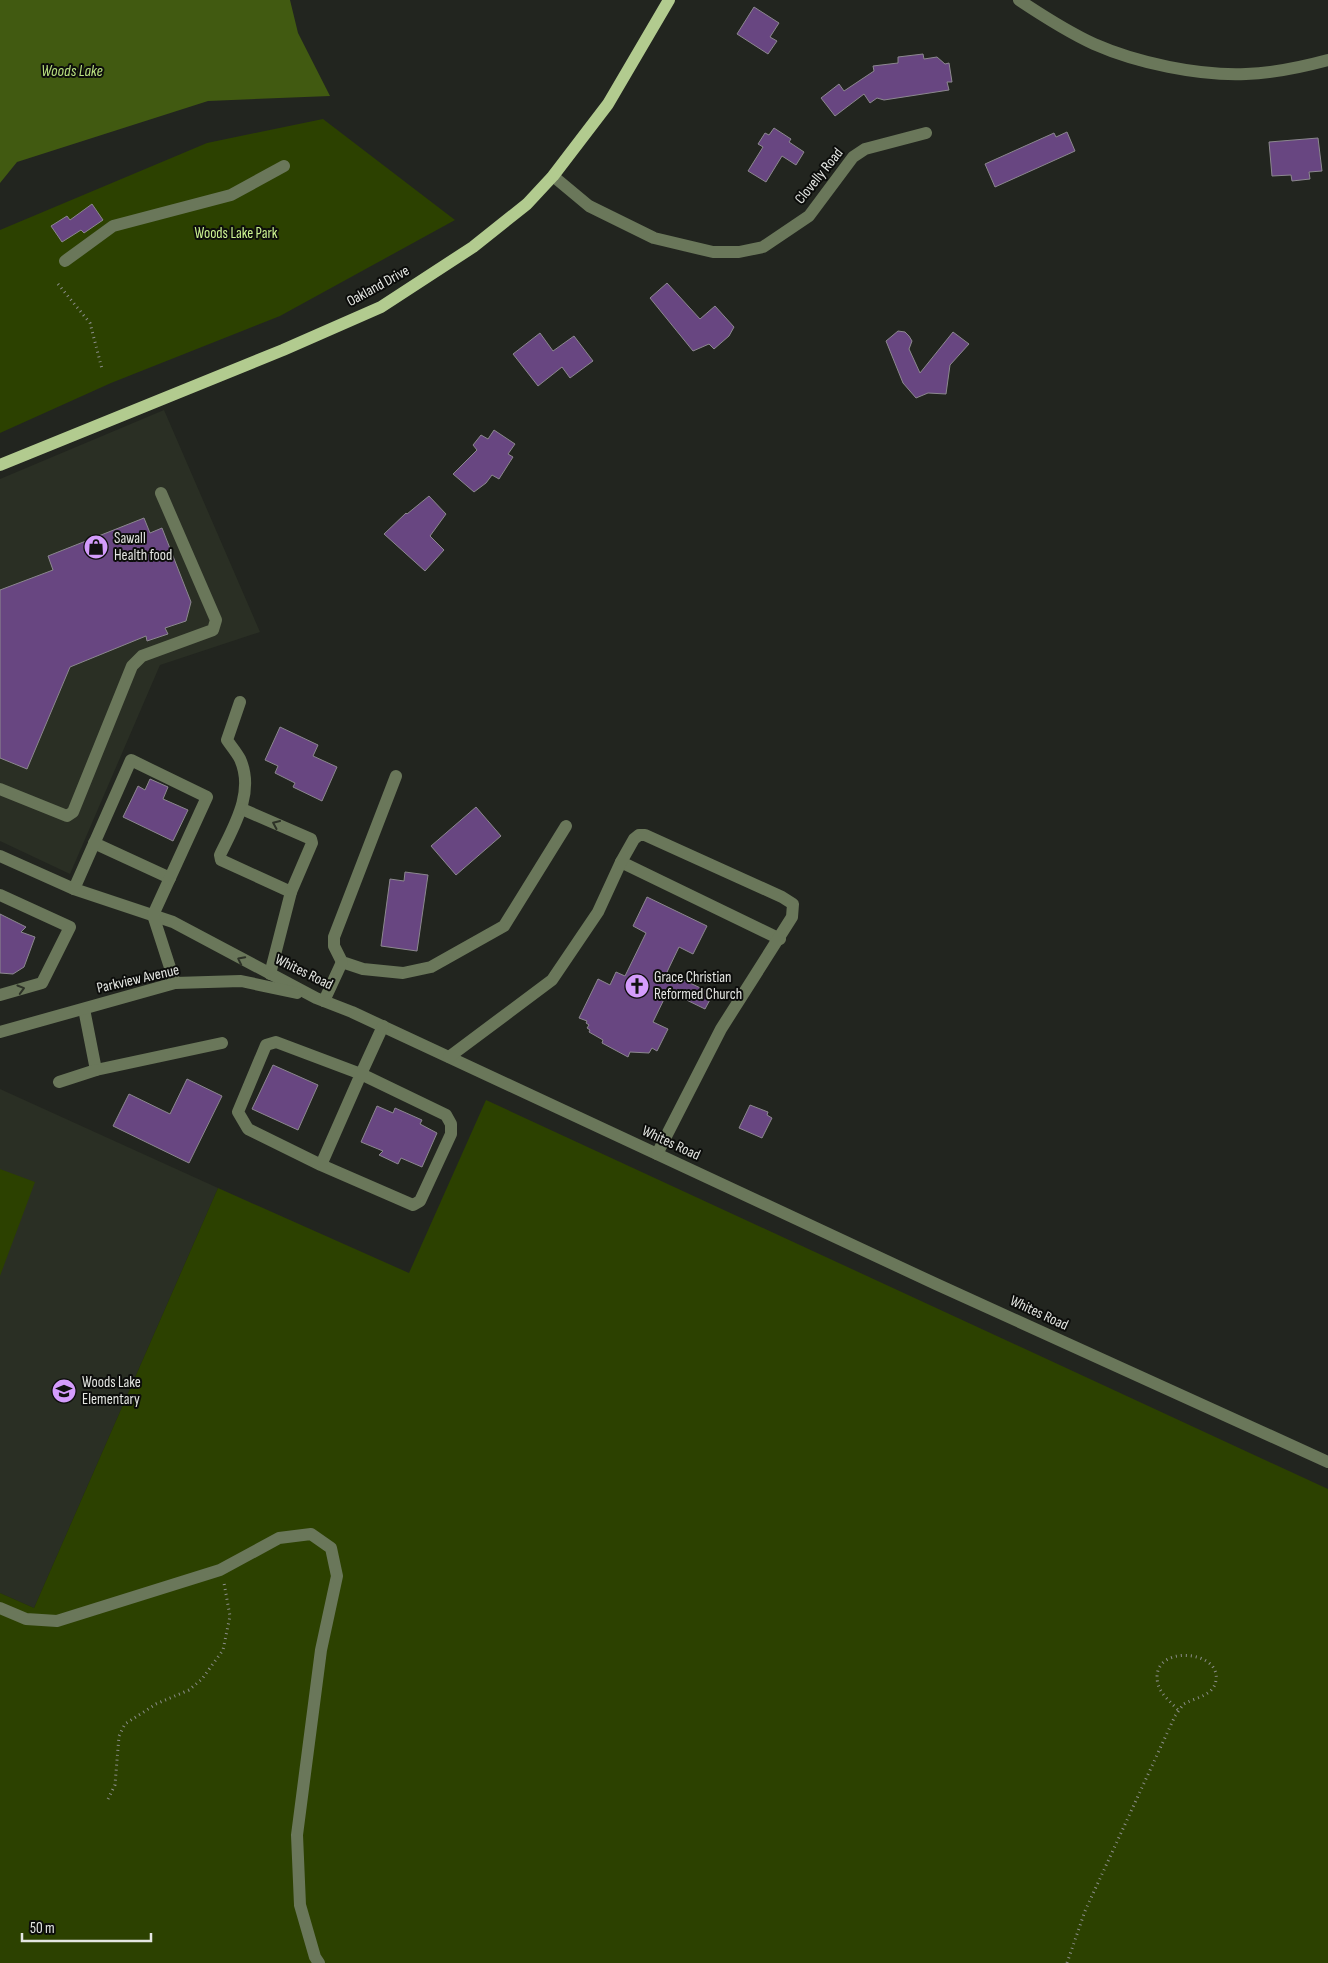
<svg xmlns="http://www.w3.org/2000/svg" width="1328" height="1963" viewBox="0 0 1328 1963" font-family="'Sofia Sans Condensed',sans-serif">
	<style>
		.built { fill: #2a2f24 }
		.green { fill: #2c4100 }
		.water { fill: #415a11 }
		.building { fill: #684681; stroke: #8c888f }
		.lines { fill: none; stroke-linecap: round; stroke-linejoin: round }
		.path { stroke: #8b8d89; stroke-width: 3; stroke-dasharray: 1 4; stroke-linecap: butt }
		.minor { stroke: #6a775a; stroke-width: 12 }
		.major { stroke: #b2cb8f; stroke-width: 12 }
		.oneway { stroke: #2d3227 }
		.labels { text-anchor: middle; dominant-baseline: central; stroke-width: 4; stroke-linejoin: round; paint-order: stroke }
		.street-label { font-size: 15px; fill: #e4e6e2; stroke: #0c0d0b }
		.park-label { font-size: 15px; fill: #ccf391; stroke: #0c0d0b }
		.poi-label { font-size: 15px; fill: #e4e6e2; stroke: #0c0d0b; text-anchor: start }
		.water-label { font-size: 16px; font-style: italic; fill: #b9e07f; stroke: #0c0d0b }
	</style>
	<rect width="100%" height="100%" fill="#22251f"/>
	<g class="built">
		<path d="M164 410 260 632 160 665 70 874 0 841V479Z"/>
		<path d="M0 1089 218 1188 34 1608 0 1593Z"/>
	</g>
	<g class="green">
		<path d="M323 119 455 220 280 316 111 383 0 433V230L207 143Z"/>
		<path d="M486 1100 1328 1489V1963H0V1593L34 1608 218 1188 409 1273Z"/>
		<path d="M0 1169 35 1182 0 1276Z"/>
	</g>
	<path class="water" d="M0 0H290L298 33 330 96 208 101 17 162 0 183Z"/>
	<g class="building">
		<path d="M754 7 779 23 770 37 777 41 768 54 737 34Z"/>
		<path d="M923 54 924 59 937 57 945 64 949 63 952 82H947L949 90 884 100 877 98 870 103 864 94 835 116 821 98 839 84 844 91 874 71 873 66 898 63V57Z"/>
		<path d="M774 128 791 139 789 142 804 152 796 165 782 156 766 182 748 171 763 147 758 144 765 133 769 135Z"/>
		<path d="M1067 132 1075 151 995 187 985 164 1054 133 1056 137Z"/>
		<path d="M1318 138 1322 171 1309 172 1310 179 1292 181 1291 175 1272 176 1269 142Z"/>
		<path d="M92 204 103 220 84 233 81 230 62 242 51 226 67 216 70 220Z"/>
		<path d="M667 283 700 319 715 306 734 327 729 336 714 349 709 344 693 351 650 298Z"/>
		<path d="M898 331 905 332 909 336 912 341 909 349 920 373 953 332 969 344 950 365 946 394 928 393 916 398 903 383 886 341Z"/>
		<path d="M540 333 553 351 574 336 593 361 570 378 562 367 538 386 513 354Z"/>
		<path d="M494 430 515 444 508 454 513 457 499 479 492 475 486 483 474 492 453 474 477 450 473 445 481 435 488 439Z"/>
		<path d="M429 496 446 514 430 536 444 550 425 571 384 534 406 513 407 514Z"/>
		<path d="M144 518 150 533 162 528 191 602 186 621 165 628 168 634 147 641 146 636 70 667 27 769 0 758V590L53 570 48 556Z"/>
		<path d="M280 727 318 745 313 756 337 767 322 801 293 787 295 783 275 773 278 766 265 760Z"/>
		<path d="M150 779 168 787 163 799 188 810 173 841 123 817 138 786 145 790Z"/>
		<path d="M476 807 501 836 456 875 431 846Z"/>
		<path d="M405 872 428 875 417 951 381 946 390 879 404 881Z"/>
		<path d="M647 897 707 926 693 954 679 947 667 972 713 994 705 1009 668 991 653 1022 668 1029 657 1051 652 1048 649 1053 630 1052 628 1057 602 1043 603 1040 589 1032 590 1030 587 1028 589 1025 586 1023 587 1021 579 1018 598 979 610 985 616 972 625 976 646 933 633 926Z"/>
		<path d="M0 914 26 927 21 932 35 937 24 967 13 974 0 973Z"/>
		<path d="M273 1065 318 1085 298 1130 252 1109Z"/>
		<path d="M187 1079 222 1096 189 1163 113 1126 129 1094 170 1114Z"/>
		<path d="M750 1105 768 1112 767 1115 772 1118 762 1138 739 1128Z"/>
		<path d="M377 1106 393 1113 395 1108 422 1120 420 1124 437 1133 422 1167 401 1158 398 1164 379 1155 383 1151 361 1142Z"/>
	</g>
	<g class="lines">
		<g class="path">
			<path d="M58 284 90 323 102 369"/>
			<path d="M108 1799 115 1785 119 1736 125 1724 156 1704 189 1690 202 1679 223 1650 230 1616 224 1583"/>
			<path d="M1067 1963 1085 1911 1175 1716C1178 1712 1181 1707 1184 1704 1196 1697 1214 1696 1216 1680 1221 1649 1148 1644 1158 1684 1161 1695 1171 1702 1179 1711"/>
		</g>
		<g class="minor">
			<path d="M1019 0C1043 16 1068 32 1094 44 1137 63 1199 76 1246 74 1273 73 1302 67 1328 60"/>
			<path d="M553 176 589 206 654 238 713 252H739L763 247 809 216 853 157 865 149 926 133"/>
			<path d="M65 261 113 226 231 195 284 166"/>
			<path d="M240 702 227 740C231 746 237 753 240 759 255 792 234 826 220 855L221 860 291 892"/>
			<path d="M396 776 334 937V946L342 962 363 969 403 973 431 967 504 926 566 826"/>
			<path d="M0 789 67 816 73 812 132 666 142 656 213 630 216 620 161 493"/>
			<path d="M242 809 311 839 312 843 291 892 270 974"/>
			<path d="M94 843 170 878"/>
			<path d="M0 856 74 889 173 922 316 998 352 1012 936 1284 1328 1462"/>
			<path d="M621 862 780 939"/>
			<path d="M74 889 131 760 207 797 153 915 175 983"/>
			<path d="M0 895 70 927 42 983 0 995"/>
			<path d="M324 1001 342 962"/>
			<path d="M84 1009 96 1070 222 1043"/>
			<path d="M0 1032 175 983 241 981 297 993"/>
			<path d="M449 1057 552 980 598 912 621 862 634 839 639 835H645L782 897 793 904 792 917 721 1029 657 1154"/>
			<path d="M59 1082 96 1070"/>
			<path d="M321 1165 361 1074 276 1042 266 1045 238 1112 248 1129 321 1165 413 1205 420 1201 451 1134V1124L446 1115 361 1074 383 1026"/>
			<path d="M0 1608 26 1619 57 1621 220 1570 279 1538 311 1534 331 1548 337 1576 321 1650 297 1835 300 1905 315 1957 319 1963"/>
		</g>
		<path class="major" d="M0 465 283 350 381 307 473 247 527 204 553 176 608 104 669 0"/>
	</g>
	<defs><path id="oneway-chevron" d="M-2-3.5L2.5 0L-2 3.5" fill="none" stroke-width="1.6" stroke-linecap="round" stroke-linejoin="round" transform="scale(1.25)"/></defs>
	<g class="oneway">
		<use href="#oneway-chevron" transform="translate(276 824) rotate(-156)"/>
		<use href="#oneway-chevron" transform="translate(241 960) rotate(-153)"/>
		<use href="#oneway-chevron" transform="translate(21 989) rotate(-16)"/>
	</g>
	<defs>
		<symbol id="shop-disc" viewBox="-11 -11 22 22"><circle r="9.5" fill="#d49cfc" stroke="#0c0d0b"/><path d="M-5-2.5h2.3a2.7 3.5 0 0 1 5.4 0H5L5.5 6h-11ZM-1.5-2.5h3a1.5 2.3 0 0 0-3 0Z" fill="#111"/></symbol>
		<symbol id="church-disc" viewBox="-11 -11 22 22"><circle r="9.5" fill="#d49cfc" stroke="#0c0d0b"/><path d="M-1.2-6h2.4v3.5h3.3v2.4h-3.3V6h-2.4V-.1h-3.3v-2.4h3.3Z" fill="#111"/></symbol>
		<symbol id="school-disc" viewBox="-11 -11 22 22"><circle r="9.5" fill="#d49cfc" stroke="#0c0d0b"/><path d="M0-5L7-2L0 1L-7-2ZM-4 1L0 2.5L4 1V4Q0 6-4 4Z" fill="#111"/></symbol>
	</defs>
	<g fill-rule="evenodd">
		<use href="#shop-disc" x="82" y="533" width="28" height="28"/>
		<use href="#church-disc" x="623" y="972" width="28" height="28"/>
		<use href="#school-disc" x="50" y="1377" width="28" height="28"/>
	</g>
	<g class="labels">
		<g class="street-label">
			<text transform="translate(819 176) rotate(-51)">Clovelly Road</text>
			<text transform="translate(378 286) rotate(-29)">Oakland Drive</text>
			<text transform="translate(304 972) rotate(26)">Whites Road</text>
			<text transform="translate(138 979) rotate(-13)">Parkview Avenue</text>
			<text transform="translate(671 1143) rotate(25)">Whites Road</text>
			<text transform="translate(1039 1313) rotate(25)">Whites Road</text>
		</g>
		<g class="park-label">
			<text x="236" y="233">Woods Lake Park</text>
		</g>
		<g class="poi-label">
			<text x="114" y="538">Sawall<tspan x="114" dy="17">Health food</tspan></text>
			<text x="654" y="977">Grace Christian<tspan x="654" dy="17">Reformed Church</tspan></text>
			<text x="82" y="1382">Woods Lake<tspan x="82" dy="17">Elementary</tspan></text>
		</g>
		<g class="water-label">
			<text x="72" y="71">Woods Lake</text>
		</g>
	</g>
	<path d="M22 1933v8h129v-8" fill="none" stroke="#e4e6e2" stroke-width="2.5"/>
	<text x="30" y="1933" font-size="15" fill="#e4e6e2" stroke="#0c0d0b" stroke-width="4" paint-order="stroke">50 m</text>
</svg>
